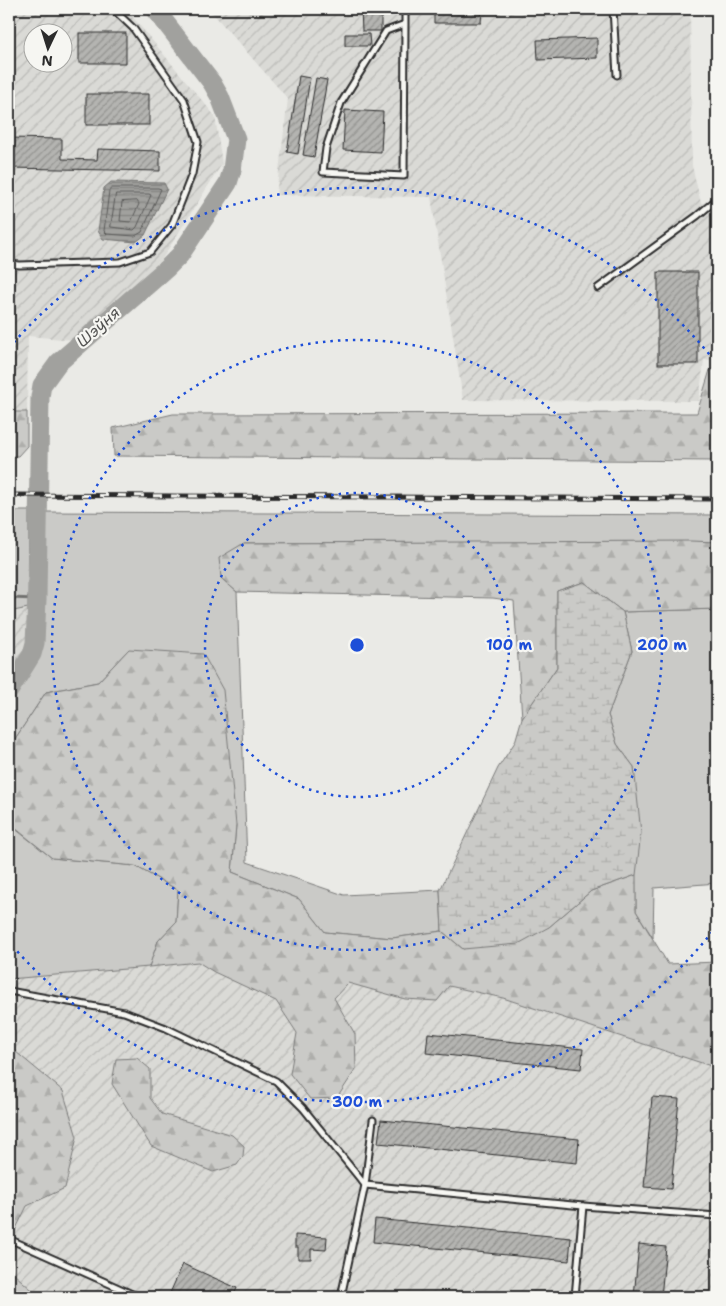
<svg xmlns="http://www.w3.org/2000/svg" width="726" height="1306" viewBox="0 0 726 1306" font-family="'Shantell Sans',sans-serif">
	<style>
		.industrial { fill: url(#industrial-furrows); fill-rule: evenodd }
		.green { fill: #cacac7; stroke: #7a7a79 }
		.forest { fill: url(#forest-firs); stroke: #7a7a79 }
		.wetland { fill: url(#wetland-marsh); stroke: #7a7a79 }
		.water { fill: url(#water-rules); stroke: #727270 }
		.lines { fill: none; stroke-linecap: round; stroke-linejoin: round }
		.shore { stroke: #5a5a59; stroke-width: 1 }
		.stream { stroke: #727270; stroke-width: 3 }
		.river { stroke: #a1a19e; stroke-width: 19 }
		.building { fill: url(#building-hatch); stroke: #2b2b2b }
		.service-casing { stroke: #2b2b2b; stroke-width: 9 }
		.service { stroke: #f6f6f2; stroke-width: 5 }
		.rail-casing { stroke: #2b2b2b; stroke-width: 5 }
		.rail { stroke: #f6f6f2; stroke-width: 3; stroke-dasharray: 9; stroke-linecap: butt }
		.ring { fill: none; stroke: #1d4ed8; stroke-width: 2.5; stroke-dasharray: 2.5 5 }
		.labels { text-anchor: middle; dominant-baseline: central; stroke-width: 4.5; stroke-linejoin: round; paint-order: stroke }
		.water-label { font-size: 16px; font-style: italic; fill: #545453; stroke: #f6f6f2 }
		.centre { fill: #1d4ed8; stroke: #f6f6f2; stroke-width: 2.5 }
		.ring-label { font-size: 15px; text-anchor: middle; font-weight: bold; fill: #1d4ed8; stroke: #f6f6f2; stroke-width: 4.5; stroke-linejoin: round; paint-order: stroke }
	</style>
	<defs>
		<pattern id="industrial-furrows" width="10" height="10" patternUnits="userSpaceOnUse" patternTransform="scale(1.25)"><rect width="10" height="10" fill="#dadad6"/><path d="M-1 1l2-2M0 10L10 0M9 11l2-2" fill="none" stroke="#bbbbb8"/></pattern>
		<pattern id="forest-firs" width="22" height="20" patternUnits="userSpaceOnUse" patternTransform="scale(1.25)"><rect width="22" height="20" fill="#cacac7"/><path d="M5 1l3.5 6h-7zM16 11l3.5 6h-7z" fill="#aeaeab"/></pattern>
		<pattern id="wetland-marsh" width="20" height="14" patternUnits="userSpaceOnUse" patternTransform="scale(1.25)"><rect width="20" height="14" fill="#cacac7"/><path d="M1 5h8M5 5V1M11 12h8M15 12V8" fill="none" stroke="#aeaeab"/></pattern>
		<pattern id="water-rules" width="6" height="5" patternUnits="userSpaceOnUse" patternTransform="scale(1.25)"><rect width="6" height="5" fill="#a1a19e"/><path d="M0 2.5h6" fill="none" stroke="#838381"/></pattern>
		<pattern id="building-hatch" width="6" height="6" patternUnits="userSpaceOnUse" patternTransform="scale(1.25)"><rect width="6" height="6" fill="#b4b4b1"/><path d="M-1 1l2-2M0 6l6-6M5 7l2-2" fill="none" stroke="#939390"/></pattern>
	</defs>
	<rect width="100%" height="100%" fill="#eaeae6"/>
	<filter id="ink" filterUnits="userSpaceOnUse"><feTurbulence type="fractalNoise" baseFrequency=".02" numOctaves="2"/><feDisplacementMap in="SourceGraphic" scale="10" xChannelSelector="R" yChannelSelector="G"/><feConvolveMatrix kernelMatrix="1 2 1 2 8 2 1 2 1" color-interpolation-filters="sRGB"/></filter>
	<g filter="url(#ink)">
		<g class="industrial">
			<path d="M9 9H126L215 116 222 164 162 259 74 340 28 336 27 412H9ZM32 32H62V62H32Z"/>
			<path d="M209 9H690L692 166 701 203H717V359L704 360 699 401 463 400 431 197 276 195 288 99Z"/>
			<path d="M28 608 27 644 9 677V612Z"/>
			<path d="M301 953 503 998 717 1068V1297H9V979Z"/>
		</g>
		<g class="green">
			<path d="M9 511H29L28 608 9 612Z"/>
			<path d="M45 512 717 515V542L244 543 221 578 237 592 247 862 344 895 440 890 442 931 392 938 325 932 299 899 232 872 236 825 129 649 98 682 46 692 9 748V705L40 654 43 630Z"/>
			<path d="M717 609V883L654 888 653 938 636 911 634 767 617 744 608 715 632 651 623 612Z"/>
			<path d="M9 819V824L52 858 135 866 178 890 176 922 158 941 149 967 9 979Z"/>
		</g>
		<g class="forest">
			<path d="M710 370H717V461L114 456 113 428 173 414 697 413Z"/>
			<path d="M9 412H27V446L18 456H9Z"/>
			<path d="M691 541 717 542V609L623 612 584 582 557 591V667L522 718 514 601 493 598 237 592 221 578 219 558 244 543Z"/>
			<path d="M129 649 203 654 223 690 236 825 232 872 299 899 325 932 392 938 442 931 463 949 549 927 591 891 636 875V911L668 964 717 962V1068L503 998 449 986 437 1001 405 999 348 983 334 998 355 1034 356 1069 337 1098 310 1099 290 1074 297 1033 276 1001 214 972 198 962 149 967 158 941 176 922 178 890 135 866 52 858 9 823V748L46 692 98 682Z"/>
			<path d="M10 1047 63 1091 77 1137 65 1188 27 1206 9 1243V1048Z"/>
			<path d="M137 1058 150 1069V1098L162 1114 232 1135 244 1146 243 1156 237 1165 213 1172 151 1146 112 1084 116 1059Z"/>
			<path d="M9 1262 14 1274 40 1297H9Z"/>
		</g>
		<path class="wetland" d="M584 582 623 612 632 651 608 715 617 744 634 767 641 833 636 875 591 891 549 927 518 944 463 949 442 931 440 890 498 768 515 742 522 718 557 667V591Z"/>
		<path class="water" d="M111 182 164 183 167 189 145 235 136 242 103 239 98 231 104 188Z"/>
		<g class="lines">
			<g class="shore">
				<path d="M112 188H158L161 189 142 232 135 236 107 234 104 231 109 191Z"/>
				<path d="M116 194H149L151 195 137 227 134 230 111 227Z"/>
				<path d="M137 201 139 204 131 222 120 221 122 202Z"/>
			</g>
			<path class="stream" d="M9 598 37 599"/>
			<path class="river" d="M9 691 32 654 35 643 37 599 40 397 42 385 58 363 167 268 180 255 228 183 232 170 236 139 220 97 212 83 155 9"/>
		</g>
		<g class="building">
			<path d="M361 9H381V31H362Z"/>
			<path d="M434 9H482L481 23H434Z"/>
			<rect x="79" y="33" width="47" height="30"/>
			<path d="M345 34H369L370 46H345Z"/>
			<path d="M597 38V58L538 60 537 40Z"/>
			<path d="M299 76 310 78 298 154 287 152Z"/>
			<path d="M316 78 327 80 314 157 303 155Z"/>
			<rect x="86" y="94" width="63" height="31"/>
			<path d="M345 110 383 112 381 152 343 150Z"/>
			<path d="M9 138 62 139V159L97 160 98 149 160 151V171L9 168Z"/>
			<rect x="658" y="272" width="40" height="92"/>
			<path d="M428 1033 583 1049 581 1069 426 1053Z"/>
			<path d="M652 1097 679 1099 671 1189 644 1187Z"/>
			<path d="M381 1120 579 1139 577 1163 378 1143Z"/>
			<path d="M375 1219 571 1238 569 1261 373 1242Z"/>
			<path d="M295 1235 327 1237 326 1250 311 1249V1259H298V1247H295Z"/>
			<path d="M639 1244 666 1247 661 1297H634Z"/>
			<path d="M183 1264 237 1288 233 1297H179L170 1293Z"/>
		</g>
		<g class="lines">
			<defs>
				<g id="service">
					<path d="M613 9 617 75"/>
					<path d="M405 24 386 31 341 103 326 148 323 172 404 176 405 24V9"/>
					<path d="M9 264 20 265 120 262 150 252 172 225 192 174 198 142 184 100 133 28 113 9"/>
					<path d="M598 288 697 216 717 199"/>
					<path d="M9 991 124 1012 166 1028 276 1081 303 1108 365 1185 583 1206 717 1216"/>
					<path d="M9 1239 139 1297"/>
					<path d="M341 1297 365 1185 373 1120"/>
					<path d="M575 1297 583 1206"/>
				</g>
			</defs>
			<use href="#service" class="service-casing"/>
			<use href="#service" class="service"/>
			<defs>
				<path id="rail" d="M9 495 717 499"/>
			</defs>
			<use href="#rail" class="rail-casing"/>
			<use href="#rail" class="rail"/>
		</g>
	</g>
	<g class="ring">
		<circle cx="357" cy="645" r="152"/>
		<circle cx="357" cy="645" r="305"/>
		<path d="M717 926A457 457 0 0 1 9 942M9 348A457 457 0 0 1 717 364"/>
	</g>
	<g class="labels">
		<g class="water-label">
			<text transform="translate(98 327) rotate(-42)">Шэўня</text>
		</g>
	</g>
	<circle cx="357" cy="645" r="8" class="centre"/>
	<g class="ring-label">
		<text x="509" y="650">100 m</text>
		<text x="662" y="650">200 m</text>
		<text x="357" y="1107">300 m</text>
	</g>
	<rect width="726" height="1306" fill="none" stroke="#f6f6f2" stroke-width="30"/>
	<rect x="15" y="15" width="696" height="1276" fill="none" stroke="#2b2b2b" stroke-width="2" filter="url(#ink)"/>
	<g transform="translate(48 48) rotate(184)"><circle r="24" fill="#f6f6f2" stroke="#a5a5a2"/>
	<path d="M0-4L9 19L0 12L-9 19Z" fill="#2b2b2b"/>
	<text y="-8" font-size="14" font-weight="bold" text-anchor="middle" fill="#2b2b2b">N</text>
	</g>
</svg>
